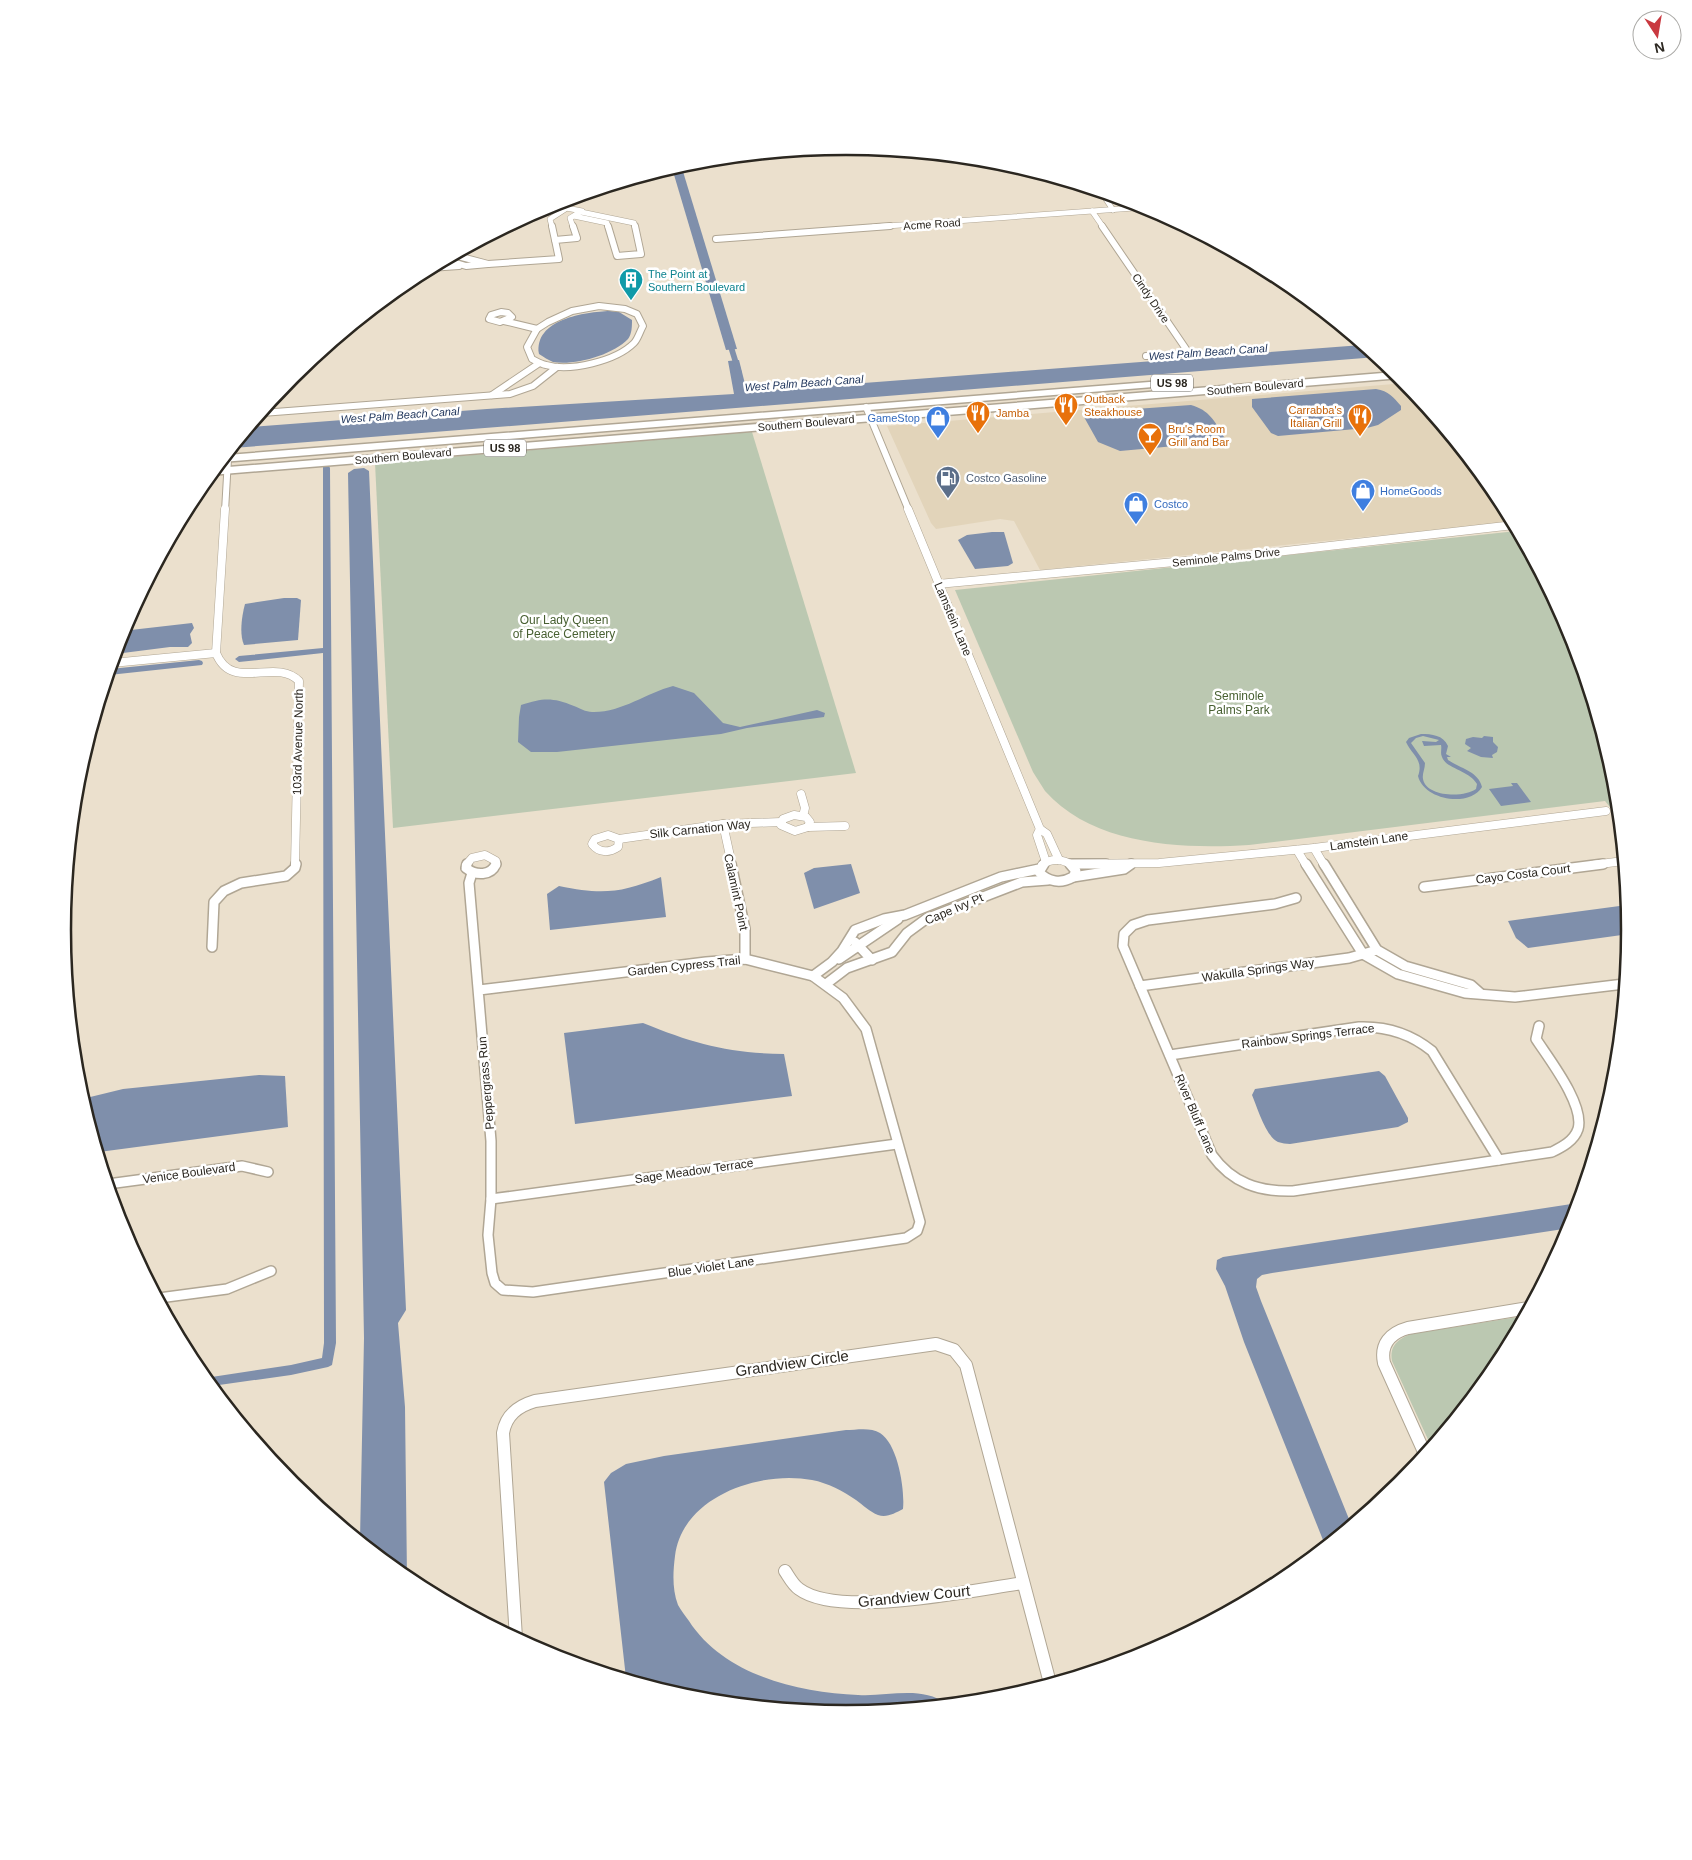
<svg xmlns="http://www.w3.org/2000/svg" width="1692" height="1860" viewBox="0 0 1692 1860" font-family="Helvetica,sans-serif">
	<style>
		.built { fill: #e2d4ba }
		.green { fill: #bbc8b1 }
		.water { fill: #7f8fab; fill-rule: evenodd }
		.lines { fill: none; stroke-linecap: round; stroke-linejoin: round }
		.canal { fill: #7f8fab; fill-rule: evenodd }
		.minor-far4-casing { stroke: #b0a694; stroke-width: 6 }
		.minor-far3-casing { stroke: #b0a694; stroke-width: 8 }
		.minor-far2-casing { stroke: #b0a694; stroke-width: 9 }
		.minor-far1-casing { stroke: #b0a694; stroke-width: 12 }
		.minor-casing { stroke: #b0a694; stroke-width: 14 }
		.tertiary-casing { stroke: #b0a694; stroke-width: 3 }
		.trunk-casing { stroke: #b0a694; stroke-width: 3 }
		.minor-far4 { stroke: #fff; stroke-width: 5 }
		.minor-far3 { stroke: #fff; stroke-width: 6 }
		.minor-far2 { stroke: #fff; stroke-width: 8 }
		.minor-far1 { stroke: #fff; stroke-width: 9 }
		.minor { stroke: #fff; stroke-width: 12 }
		.tertiary { fill: #fff; fill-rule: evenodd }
		.trunk { fill: #fff; fill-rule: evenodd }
		.labels { text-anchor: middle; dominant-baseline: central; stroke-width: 5; stroke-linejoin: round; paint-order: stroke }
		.far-street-label { font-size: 11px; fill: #2b2720; stroke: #fff }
		.far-culture-label { font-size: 11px; fill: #0d838f; stroke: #fff; text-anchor: start }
		.far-water-label { font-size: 11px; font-style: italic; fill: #1b3158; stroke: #fff }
		.shield { fill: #fff; stroke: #6b6863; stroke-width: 1 }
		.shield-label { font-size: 11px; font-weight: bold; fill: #2b2720 }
		.far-food-label { font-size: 11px; fill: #c56008; stroke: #fff; text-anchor: start }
		.far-shop-label { font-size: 11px; fill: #366cbe; stroke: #fff; text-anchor: start }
		.far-service-label { font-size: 11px; fill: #4e5e75; stroke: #fff; text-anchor: start }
		.street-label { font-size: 12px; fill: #2b2720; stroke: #fff }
		.park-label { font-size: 12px; fill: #486032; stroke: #fff }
		.near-street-label { font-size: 15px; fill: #2b2720; stroke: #fff }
		.rim { fill: none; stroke: #2b2720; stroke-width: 2.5 }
	</style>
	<rect width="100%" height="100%" fill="#ebe0cd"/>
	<path class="built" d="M1406 383 1498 495 1512 522 1040 570 1014 521 1000 519 936 529 931 523 887 426Z"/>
	<g class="green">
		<path d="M752 432 856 773 393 828 375 463Z"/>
		<path d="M1517 531 1570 630 1614 777 1618 817 1605 801 1249 845C1182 849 1094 846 1045 791 1041 785 1037 778 1033 772L955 590Z"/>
		<path d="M1524 1316 1497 1366 1431 1446 1392 1361C1389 1346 1398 1339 1411 1334Z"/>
	</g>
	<g class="water">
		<path d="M681 165 737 349 726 350 672 168Z"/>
		<path d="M610 311 619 312 632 320C632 326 632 334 628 339 613 355 574 366 553 362 548 360 544 357 539 354 534 319 585 312 610 311Z"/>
		<path d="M1362 345 1377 357 233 448 250 427 487 409 734 394 728 361 739 360 747 392Z"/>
		<path d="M1376 389C1389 391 1393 397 1401 406V410L1378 425 1367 428 1278 436 1271 433 1252 407V399Z"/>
		<path d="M1191 405C1209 410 1215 421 1224 437L1219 442 1120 451 1098 442 1084 417 1087 414 1094 412Z"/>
		<path d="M364 468 369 471 406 1310 398 1323 405 1407 407 1578 360 1540 364 1338 348 473 354 469Z"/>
		<path d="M992 532H1004L1013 563 1008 566 975 569 958 540 967 535Z"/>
		<path d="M284 598H297L301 600 298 640 244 645C239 634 242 615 245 604Z"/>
		<path d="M192 623 194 628 190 634 192 643 188 647H170L115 654 122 631Z"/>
		<path d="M673 686 694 693 723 723 740 727 817 710 825 713 824 717 747 728 721 734 557 752H531L518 742 519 717 521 705C543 698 552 697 574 706 579 708 586 712 592 712 621 713 646 693 673 686Z"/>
		<path d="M1421 734C1432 734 1443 735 1448 746L1446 754 1451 757H1447L1448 760C1461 769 1478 771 1482 787 1469 808 1424 800 1418 776 1424 760 1412 755 1406 742L1409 738ZM1423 736 1439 740 1436 742 1422 741 1424 746 1441 745C1442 749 1440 753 1442 757 1446 769 1469 770 1477 784L1476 789C1464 798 1426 797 1423 779 1422 774 1425 769 1425 763L1411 743 1416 738Z"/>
		<path d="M1484 736 1493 737V742L1498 747 1497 752 1492 755 1493 758 1481 757 1467 751 1471 748 1465 744 1466 739 1473 737 1482 738Z"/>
		<path d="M1511 783H1517L1531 802 1501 806 1489 789 1513 786Z"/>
		<path d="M851 864 860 893 814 909 804 873 814 868Z"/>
		<path d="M661 877 666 917 550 930 547 894 559 886C602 895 621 893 661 877Z"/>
		<path d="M1627 905 1629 934 1528 948 1516 938 1508 921Z"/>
		<path d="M643 1023C695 1044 727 1053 784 1054L792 1096 575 1124 564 1033Z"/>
		<path d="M1379 1071 1385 1076 1408 1118V1122L1398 1127 1290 1144C1286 1144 1282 1143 1278 1142 1266 1137 1257 1107 1252 1095L1255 1089Z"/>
		<path d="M259 1075 285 1076 288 1127 99 1152 82 1099 123 1089Z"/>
		<path d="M1578 1203 1570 1228 1272 1273 1262 1275 1257 1279 1256 1287 1261 1301 1351 1524 1325 1545 1244 1342 1225 1286 1216 1269 1217 1260 1223 1257Z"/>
		<path d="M846 1430C856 1430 871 1427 880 1433 898 1444 905 1490 903 1509 895 1513 887 1518 878 1515 870 1512 863 1505 856 1500 843 1491 828 1483 812 1480 759 1470 682 1497 675 1556 673 1572 672 1589 678 1605 681 1610 685 1616 689 1621 723 1674 797 1693 858 1695 887 1697 922 1685 946 1704L846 1713 693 1698 626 1678 604 1482 611 1473 626 1464 664 1456Z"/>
	</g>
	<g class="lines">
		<g class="canal">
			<path d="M728 335 731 337 742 373 741 374 736 373 725 337Z"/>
			<path d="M323 466H329L330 468 336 1343 332 1365 328 1367 291 1375 212 1386 205 1378 291 1365 322 1358 324 1343 323 653 239 662 235 659 239 656 323 648Z"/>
			<path d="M199 660 202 661 203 663 202 665 109 675 110 669Z"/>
		</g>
		<defs>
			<g id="minor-far4">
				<path d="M1102 193 1113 210"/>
				<path d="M562 201 556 206 582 211 570 218 573 227"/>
				<path d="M1092 211 1103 227"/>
				<path d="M581 212 634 223 635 227"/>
				<path d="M574 216 607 223 608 227"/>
				<path d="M552 227 550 219 567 208"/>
				<path d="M873 227 1148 207"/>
			</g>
			<g id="minor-far3">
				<path d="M552 226 555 240"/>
				<path d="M608 226 617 256 641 254 635 226"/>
				<path d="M1102 226 1186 349 1182 354 1146 356"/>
				<path d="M716 239 890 226"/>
				<path d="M446 260 466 266 488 264 454 255"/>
				<path d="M488 264 559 259 555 240 577 238 573 226"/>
				<path d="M430 268 459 266"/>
				<path d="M599 306 625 309 637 314 643 326C640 331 638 339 634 343 616 361 570 372 546 365 541 364 536 361 532 359L527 347 537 329 548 322 572 311Z"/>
				<path d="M501 312 508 313 512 317 500 322 489 319 491 315Z"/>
				<path d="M504 321 537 329"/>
				<path d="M492 395 538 364"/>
				<path d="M866 407 909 511"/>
				<path d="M262 413 510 394 533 386 557 367"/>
				<path d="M225 511 228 459"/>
			</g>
			<g id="minor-far2">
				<path d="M225 509 216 653C232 693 275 657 299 681L295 865"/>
				<path d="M908 509 1040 829 1047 834 1059 860"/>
				<path d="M938 584 1250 555 1514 525"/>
				<path d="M112 663 216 653"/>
				<path d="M801 794 805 808 803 816"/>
				<path d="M794 815 806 817 810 822 808 827 795 831 781 825 783 819Z"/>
				<path d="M723 824 732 865"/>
				<path d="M808 827 845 826"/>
				<path d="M1040 829 1037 835 1046 862"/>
				<path d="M608 835 619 839 618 847C609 853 599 853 592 844L595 839Z"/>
				<path d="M619 839 723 824 781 822"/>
				<path d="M1314 848 1324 865"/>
				<path d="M1297 850 1306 865"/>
				<path d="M1072 864 1159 863 1314 848 1606 811"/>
				<path d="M466 865 472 858 485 855 496 861V865"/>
				<path d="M1042 865C1051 858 1063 859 1072 865"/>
				<path d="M1593 865 1623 861"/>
			</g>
			<g id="minor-far1">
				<path d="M467 864 466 868C476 876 491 876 496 864"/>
				<path d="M731 864 745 929V959"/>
				<path d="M1044 864 1039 872C1048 882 1061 884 1073 877L1076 871 1070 864"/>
				<path d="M1072 864H1106"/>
				<path d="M1306 864 1363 954 1398 974 1465 993 1515 997 1624 984"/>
				<path d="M1324 864 1377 950 1405 966 1471 985 1480 993"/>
				<path d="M472 873 469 883 491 1141V1199L488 1235 492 1273 495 1283 503 1290 533 1292 906 1238 917 1231 920 1222 866 1029 843 998 813 976 745 959 706 962 479 990"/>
				<path d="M1073 877 1124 869 1131 864"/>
				<path d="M1424 887 1603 864"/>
				<path d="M1296 898 1275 904 1148 920 1133 925 1124 934 1123 946 1212 1155C1232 1183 1259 1192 1293 1191L1552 1152C1562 1147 1574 1141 1578 1129 1585 1105 1549 1059 1536 1039L1539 1026"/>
				<path d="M855 942 872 960"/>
				<path d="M212 947 214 902 224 891 241 883 286 876 295 868 296 864"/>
				<path d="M839 959 898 919"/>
				<path d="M813 976 832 962 842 951 855 930 884 919 905 915 1001 877 1039 869"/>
				<path d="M826 984 847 968 892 952 907 933 926 919 1022 882 1048 880"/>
				<path d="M1140 986 1349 958 1377 950"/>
				<path d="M1170 1055 1359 1027C1387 1026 1410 1033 1432 1051L1499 1160"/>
				<path d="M108 1184 242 1166 268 1172"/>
				<path d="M491 1199 897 1144"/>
				<path d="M159 1298 227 1289 271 1271"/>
			</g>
			<g id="minor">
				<path d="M1425 1454 1384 1363C1380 1344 1390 1333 1408 1328L1528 1308"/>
				<path d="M785 1571C789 1577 793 1585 799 1589 839 1619 973 1590 1023 1583"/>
				<path d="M516 1638 503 1433C506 1415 518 1406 535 1401L936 1344 954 1350 966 1365 1050 1683"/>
			</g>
			<path id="tertiary" d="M236 444 239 446 232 459 231 461H225L224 459Z"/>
			<g id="trunk">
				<path d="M1395 372 1401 378 211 475 216 468Z"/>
				<path d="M1162 381 1167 384 1166 386 222 462 227 455Z"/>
			</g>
		</defs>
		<use href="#minor-far4" class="minor-far4-casing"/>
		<use href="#minor-far3" class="minor-far3-casing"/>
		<use href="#minor-far2" class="minor-far2-casing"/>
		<use href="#minor-far1" class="minor-far1-casing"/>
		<use href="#minor" class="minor-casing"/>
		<use href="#tertiary" class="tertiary-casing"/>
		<use href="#trunk" class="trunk-casing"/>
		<use href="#minor-far4" class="minor-far4"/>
		<use href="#minor-far3" class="minor-far3"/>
		<use href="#minor-far2" class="minor-far2"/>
		<use href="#minor-far1" class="minor-far1"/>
		<use href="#minor" class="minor"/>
		<use href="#tertiary" class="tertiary"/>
		<use href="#trunk" class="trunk"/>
	</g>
	<defs>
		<symbol id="building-pin" viewBox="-11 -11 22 30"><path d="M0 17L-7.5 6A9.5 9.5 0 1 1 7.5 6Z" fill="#0f9aa8" stroke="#fff"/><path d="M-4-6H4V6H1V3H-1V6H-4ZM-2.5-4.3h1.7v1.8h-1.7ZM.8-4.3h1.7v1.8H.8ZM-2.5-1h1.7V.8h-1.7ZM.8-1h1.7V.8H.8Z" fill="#fff"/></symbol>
		<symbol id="restaurant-pin" viewBox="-11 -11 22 30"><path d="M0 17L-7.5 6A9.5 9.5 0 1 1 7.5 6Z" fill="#e8710a" stroke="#fff"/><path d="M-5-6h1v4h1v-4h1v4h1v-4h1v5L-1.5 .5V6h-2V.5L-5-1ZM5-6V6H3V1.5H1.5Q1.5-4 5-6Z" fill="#fff"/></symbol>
		<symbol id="shop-pin" viewBox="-11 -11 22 30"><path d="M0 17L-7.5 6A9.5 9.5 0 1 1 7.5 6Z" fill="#3f7fe0" stroke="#fff"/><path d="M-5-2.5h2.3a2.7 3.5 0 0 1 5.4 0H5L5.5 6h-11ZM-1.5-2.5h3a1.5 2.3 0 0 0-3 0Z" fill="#fff"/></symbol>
		<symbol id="bar-pin" viewBox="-11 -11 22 30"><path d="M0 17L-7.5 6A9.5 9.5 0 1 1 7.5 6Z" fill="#e8710a" stroke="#fff"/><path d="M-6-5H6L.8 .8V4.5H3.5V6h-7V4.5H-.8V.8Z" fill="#fff"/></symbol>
		<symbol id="fuel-pin" viewBox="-11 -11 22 30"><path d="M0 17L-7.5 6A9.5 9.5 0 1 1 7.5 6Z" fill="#5c6f8a" stroke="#fff"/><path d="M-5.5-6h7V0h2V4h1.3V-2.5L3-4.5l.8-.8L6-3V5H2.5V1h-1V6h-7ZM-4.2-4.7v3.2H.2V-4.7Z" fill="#fff"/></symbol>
	</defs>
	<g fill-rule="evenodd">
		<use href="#building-pin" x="617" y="266" width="28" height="38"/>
		<use href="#restaurant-pin" x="1052" y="391" width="28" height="38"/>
		<use href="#restaurant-pin" x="964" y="399" width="28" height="38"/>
		<use href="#restaurant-pin" x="1346" y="402" width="28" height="38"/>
		<use href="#shop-pin" x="924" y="404" width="28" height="38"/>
		<use href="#bar-pin" x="1136" y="421" width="28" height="38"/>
		<use href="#fuel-pin" x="934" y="464" width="28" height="38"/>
		<use href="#shop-pin" x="1349" y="477" width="28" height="38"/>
		<use href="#shop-pin" x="1122" y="490" width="28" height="38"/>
	</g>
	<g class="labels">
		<g class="far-street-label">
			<text transform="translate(932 224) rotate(-4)">Acme Road</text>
			<text transform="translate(1151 298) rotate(56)">Cindy Drive</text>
			<text transform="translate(1255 387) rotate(-5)">Southern Boulevard</text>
			<text transform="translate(806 423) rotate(-5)">Southern Boulevard</text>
			<text transform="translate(403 456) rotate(-5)">Southern Boulevard</text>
			<text transform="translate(1226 557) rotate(-6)">Seminole Palms Drive</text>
		</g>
		<g class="far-culture-label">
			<text x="648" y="274">The Point at<tspan x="648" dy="13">Southern Boulevard</tspan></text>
		</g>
		<g class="far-water-label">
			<text transform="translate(1208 352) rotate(-4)">West Palm Beach Canal</text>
			<text transform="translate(804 383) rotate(-4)">West Palm Beach Canal</text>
			<text transform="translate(400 415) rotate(-4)">West Palm Beach Canal</text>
		</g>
		<g class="shield">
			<rect x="1151" y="374.5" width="42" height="17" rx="4"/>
			<rect x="484" y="439.5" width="42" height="17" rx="4"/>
		</g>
		<g class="shield-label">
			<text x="1172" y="383">US 98</text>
			<text x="505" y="448">US 98</text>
		</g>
		<g class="far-food-label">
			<text x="1084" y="399">Outback<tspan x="1084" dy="13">Steakhouse</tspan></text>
			<text x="1342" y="410" text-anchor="end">Carrabba's<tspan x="1342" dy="13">Italian Grill</tspan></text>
			<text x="996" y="413">Jamba</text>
			<text x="1168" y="429">Bru's Room<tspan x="1168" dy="13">Grill and Bar</tspan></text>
		</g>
		<g class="far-shop-label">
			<text x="920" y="418" text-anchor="end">GameStop</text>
			<text x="1380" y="491">HomeGoods</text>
			<text x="1154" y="504">Costco</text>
		</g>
		<g class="far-service-label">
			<text x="966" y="478">Costco Gasoline</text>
		</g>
		<g class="street-label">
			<text transform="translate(953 619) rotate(67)">Lamstein Lane</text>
			<text transform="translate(298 742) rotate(-89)">103rd Avenue North</text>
			<text transform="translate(700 829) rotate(-6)">Silk Carnation Way</text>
			<text transform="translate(1369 841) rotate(-8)">Lamstein Lane</text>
			<text transform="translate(1523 874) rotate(-7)">Cayo Costa Court</text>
			<text transform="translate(736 892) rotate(78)">Calamint Point</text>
			<text transform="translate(954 909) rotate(-23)">Cape Ivy Pt</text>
			<text transform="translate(684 966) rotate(-6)">Garden Cypress Trail</text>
			<text transform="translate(1258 970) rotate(-8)">Wakulla Springs Way</text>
			<text transform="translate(1308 1036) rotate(-7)">Rainbow Springs Terrace</text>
			<text transform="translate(486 1083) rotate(-95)">Peppergrass Run</text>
			<text transform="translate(1195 1114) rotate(67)">River Bluff Lane</text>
			<text transform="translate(694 1171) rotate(-8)">Sage Meadow Terrace</text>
			<text transform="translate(189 1173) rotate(-8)">Venice Boulevard</text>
			<text transform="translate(711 1267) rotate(-8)">Blue Violet Lane</text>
		</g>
		<g class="park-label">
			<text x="564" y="620">Our Lady Queen<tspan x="564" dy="14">of Peace Cemetery</tspan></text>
			<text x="1239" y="696">Seminole<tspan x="1239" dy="14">Palms Park</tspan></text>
		</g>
		<g class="near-street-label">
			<text transform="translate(792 1363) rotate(-8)">Grandview Circle</text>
			<text transform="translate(914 1596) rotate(-6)">Grandview Court</text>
		</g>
	</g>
	<path d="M0 0H1692V1860H0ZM71 930a775 775 0 1 1 1550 0a775 775 0 1 1-1550 0Z" fill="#fff" fill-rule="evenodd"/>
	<path class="rim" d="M71 930a775 775 0 1 1 1550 0a775 775 0 1 1-1550 0Z"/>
	<g transform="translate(1657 35) rotate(168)"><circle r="24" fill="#ffffff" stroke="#aaa9a6"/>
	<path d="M0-4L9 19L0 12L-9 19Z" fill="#c93940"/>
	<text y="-8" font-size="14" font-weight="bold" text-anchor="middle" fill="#2b2720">N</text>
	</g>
</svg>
